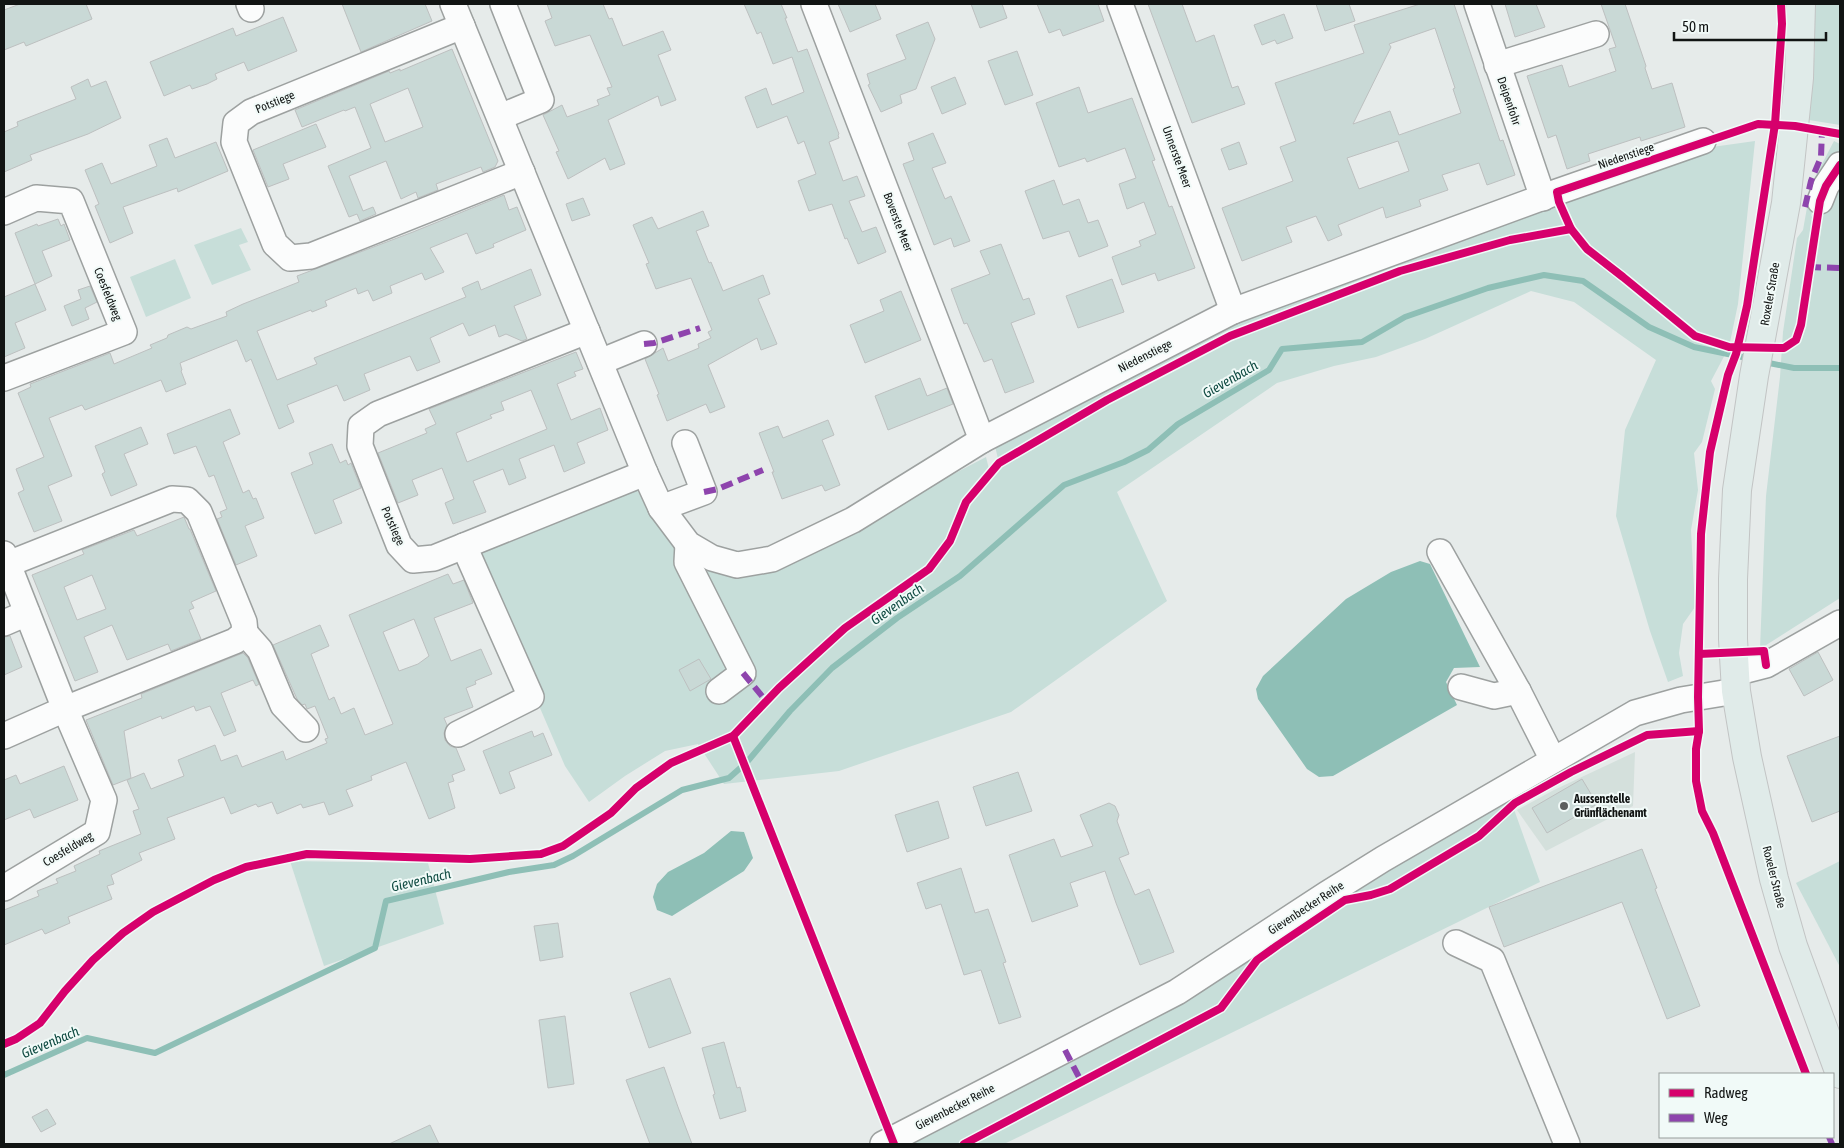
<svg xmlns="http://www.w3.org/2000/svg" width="1844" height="1148" viewBox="0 0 1844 1148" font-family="'Asap Condensed',sans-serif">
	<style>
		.built { fill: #d4e0dc }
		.green { fill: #c7ded9 }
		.water { fill: #8ebfb6 }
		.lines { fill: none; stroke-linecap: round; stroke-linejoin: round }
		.stream { stroke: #8ebfb6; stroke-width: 6 }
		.building { fill: #c9d9d6; stroke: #bdc0c0; fill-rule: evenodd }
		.minor-casing { stroke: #9da1a0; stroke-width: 28 }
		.major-casing { stroke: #c2c4c4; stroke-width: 30 }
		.minor { stroke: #fbfcfc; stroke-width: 25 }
		.major { stroke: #e0ebe9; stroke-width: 28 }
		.quiet { stroke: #8e44ad; stroke-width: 6; stroke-dasharray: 12 6; stroke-linecap: butt }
		.cycleway-casing { stroke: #f1faf8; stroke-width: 11 }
		.cycleway { stroke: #d6006c; stroke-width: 8 }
		.poi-dot { fill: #5c5f5e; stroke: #f1faf8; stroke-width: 2 }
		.labels { text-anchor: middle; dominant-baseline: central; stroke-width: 4; stroke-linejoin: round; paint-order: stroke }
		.street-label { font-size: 12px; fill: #111413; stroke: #f1faf8 }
		.poi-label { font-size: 12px; font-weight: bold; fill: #111413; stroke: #f1faf8; text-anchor: start }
		.water-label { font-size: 14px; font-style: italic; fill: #104b42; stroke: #f1faf8 }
	</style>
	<rect width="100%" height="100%" fill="#e6ebea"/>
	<path class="built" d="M1635 752 1633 806 1546 851 1517 810 1554 790Z"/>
	<g class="green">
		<path d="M1814 4H1840V125L1809 120 1815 48Z"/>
		<path d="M1755 141 1738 304 1729 347 1711 381 1715 389 1702 442 1694 453 1698 490 1691 530 1695 607 1683 624 1679 653 1683 676 1668 682 1650 631 1616 516 1625 430 1656 360 1574 302 1531 291 1425 339 1376 357 1334 366 1277 383 1117 492 1167 601 1011 712 839 771 724 784 698 744 665 751 625 776 589 802 565 766 471 548 635 488 682 547 736 571 902 501 986 457 990 473 999 463 995 446 1213 329 1705 148Z"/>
		<path d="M1834 141 1840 144V149L1816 189 1811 217 1840 174V598L1760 649 1766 496 1780 377 1783 332 1797 238 1803 230 1811 185Z"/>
		<path d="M241 228 248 242 239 245 251 270 212 285 194 245Z"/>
		<path d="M175 259 191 298 146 317 130 277Z"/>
		<path d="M1511 801 1540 882 1004 1144H883L1340 891Z"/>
		<path d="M290 861 428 863 444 924 324 966Z"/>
		<path d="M1840 861V967L1796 883Z"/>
	</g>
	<g class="water">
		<path d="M1420 561 1430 564 1480 667 1454 668 1446 682 1457 705 1333 776 1319 777 1307 769 1258 699 1256 689 1263 676 1346 599 1391 572Z"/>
		<path d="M731 831 744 832 753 858 744 871 672 916 657 910 653 897 657 884 668 872 704 853Z"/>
	</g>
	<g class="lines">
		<g class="stream">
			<path d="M1764 362 1794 368H1840"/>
			<path d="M4 1075 87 1038 155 1053 375 948 386 901 509 872 554 865 573 856 682 790 729 778 747 762 790 711 832 668 897 618 960 576 1064 485 1124 462 1148 450 1178 424 1269 370 1282 349 1362 342 1405 317 1488 288 1544 275 1583 281 1649 327 1694 347 1752 359"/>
		</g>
	</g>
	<g class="building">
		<path d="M20 4H86L92 19 26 46 24 42 4 50V10Z"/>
		<path d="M342 4H425L432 21 361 52Z"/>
		<path d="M547 4H603L609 19 612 18 623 46 663 31 671 50 658 55 676 100 661 106 658 96 608 120 625 164 610 170 605 158 568 179 556 152 559 151 543 115 562 105 567 117 599 105 597 100 610 95 607 88 612 87 590 35 555 46 545 21 552 18Z"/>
		<path d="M744 4H781L787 18H785L798 52 807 49 839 134 838 135 839 138 829 142 843 181 857 176 865 196 849 201 862 232 876 227 886 252 858 264 847 238 845 239 832 204 809 211 798 181 816 174 804 141 798 144 787 116 757 128 745 97 766 88 772 105 804 92 792 57 773 64 761 32 757 34Z"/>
		<path d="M838 4H875L881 19 850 32Z"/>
		<path d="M971 4H1002L1007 18 980 28Z"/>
		<path d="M1037 4H1098L1104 21 1063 36 1060 29 1049 33Z"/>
		<path d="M1148 4H1182L1196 42 1214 35 1232 88 1238 86 1245 104 1192 123Z"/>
		<path d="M1316 4H1349L1355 21 1325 31Z"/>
		<path d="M1420 4H1454L1500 141 1503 140 1515 175 1487 185 1479 163 1442 175 1448 190 1419 200 1421 206 1386 218 1383 207 1338 225 1342 235 1328 241 1316 216 1286 227 1292 242 1242 261 1222 208 1293 181 1280 147 1296 141 1275 83 1364 53 1354 25ZM1435 28 1455 88 1453 89 1461 113 1399 135 1390 111 1353 124 1391 47 1389 44ZM1398 141 1409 171 1359 189 1347 158Z"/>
		<path d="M1505 4H1536L1545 27 1515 37Z"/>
		<path d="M1601 4H1625L1646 66 1645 68 1652 89 1672 83 1685 127 1641 141 1640 137 1588 154 1590 161 1567 169 1556 135 1548 138 1527 76 1562 65 1569 87 1616 71 1609 49 1616 47Z"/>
		<path d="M1284 14 1293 38 1277 44 1275 40 1262 45 1254 25Z"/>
		<path d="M283 17 297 51 248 71 244 62 215 74 217 79 207 84 192 89 190 85 164 96 150 62 233 28 236 36Z"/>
		<path d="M928 22 935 39 916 89 900 95 902 103 881 112 868 85 870 84 867 74 906 59 896 35Z"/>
		<path d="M452 49 498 161 495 167 483 172 481 167 436 184 438 190 418 198 416 192 401 199 386 161 349 176 363 211 373 207 376 214 360 221 357 214 349 217 328 166 371 148 355 107 345 111 344 110 302 127 295 110 389 71 390 73 400 69V71ZM408 88 423 127 385 142 370 104Z"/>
		<path d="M1017 51 1033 95 1005 105 988 61Z"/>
		<path d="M955 77 966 104 942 114 931 87Z"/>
		<path d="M88 79 91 87 106 81 121 118 88 134 30 155 32 160 4 172V132L18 126 17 122 76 99 71 87Z"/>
		<path d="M1079 87 1088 113 1132 98 1155 160 1152 161 1169 207 1172 206 1195 268 1158 281 1155 273 1122 285 1112 257 1141 246 1139 241 1156 234 1144 202 1127 209 1119 184 1136 178 1125 148 1087 162 1085 158 1059 167 1036 103Z"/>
		<path d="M316 124 326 147 283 164 289 179 268 187 253 150Z"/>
		<path d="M933 133 946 163 932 168 945 199 951 196 970 241 954 247 951 238 934 245 903 164 914 160 908 143Z"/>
		<path d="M167 138 175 158 216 142 228 171 178 192 177 188 123 207 133 233 110 243 95 206 99 204 85 170 102 163 111 184 157 166 149 145Z"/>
		<path d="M1239 142 1247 164 1229 170 1221 149Z"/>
		<path d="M1054 180 1063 205 1079 199 1088 223 1098 220 1108 246 1079 257 1069 231 1043 239 1025 191Z"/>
		<path d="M504 195 509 210 517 207 526 230 493 244 494 247 476 254 467 233 430 248 444 272 425 280 422 273 390 286 392 293 373 301 368 290 358 294 356 288 325 301 327 306 312 312 311 310 257 331 277 380 317 364 314 358 466 297 462 288 478 281 481 290 531 269 541 295 514 306 527 339 522 341 506 334 499 337 495 325 469 336 463 323 430 338 440 362 417 371 410 356 364 374 370 390 344 401 337 385 287 405 294 422 279 429 251 359 246 362 237 340 180 363 182 370 181 371 186 384 166 392 161 380 85 410 82 405 49 418 72 476 48 486 62 521 34 532 18 493 24 490 16 469 44 457 18 393 31 387 30 384 110 353 114 364 152 348 150 345 167 338 168 335 187 327 191 329 227 316 226 312 243 304 299 282 297 276 413 232Z"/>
		<path d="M583 198 590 215 572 221 566 204Z"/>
		<path d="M703 211 709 226 696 231 709 263 711 262 723 291 763 275 770 294 758 299 777 344 761 350 757 338 708 365 725 407 710 413 706 404 667 421 657 395 659 394 645 359 663 348 668 361 699 348 698 344 711 338 708 332 712 330 691 278 656 289 646 264 649 263 633 225 652 217 658 229Z"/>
		<path d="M58 219 61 226 64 224 70 240 42 251 52 276 35 284 15 233 37 224 38 226Z"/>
		<path d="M1001 244 1023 300 1029 298 1035 314 1011 323 1034 382 1005 393 992 359 984 362 967 323 964 324 951 289 990 274 980 251Z"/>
		<path d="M1112 279 1124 312 1078 328 1066 296Z"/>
		<path d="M35 284 46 310 15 323 25 348 4 357V297Z"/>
		<path d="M90 286 97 302 85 308 89 319 72 326 64 306 81 299 78 290Z"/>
		<path d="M901 291 921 340 865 363 850 325 884 311 880 300Z"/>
		<path d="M576 352 583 369 574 372 576 376 557 384 571 420 600 408 608 430 577 443 585 463 564 472 554 445 519 459 526 478 509 485 503 469 473 481 486 512 453 524 445 503 454 499 442 468 412 480 418 495 398 503 378 453 427 433 425 429 436 424 429 409ZM531 390 547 429 467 462 456 433 492 418 490 415 504 410 501 402Z"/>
		<path d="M920 378 927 396 947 388 953 404 888 430 875 396Z"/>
		<path d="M230 409 240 434 223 442 243 493 249 490 253 499 256 498 264 518 245 526 257 556 236 565 217 519 222 517 220 512 227 509 214 475 209 477 196 446 174 454 167 434Z"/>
		<path d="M828 420 834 435 822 440 840 485 825 491 822 485 782 499 772 472H774L759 433 778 426 783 438Z"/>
		<path d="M141 427 148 444 124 454 137 485 111 496 102 474 105 472 95 446Z"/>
		<path d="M332 444 340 463 346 460 348 465 351 463 361 488 333 500 342 523 315 534 291 473 313 464 309 453Z"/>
		<path d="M184 517 189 529H190L216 591 191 602 194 608 189 610 201 639 171 651 168 644 127 660 112 625 84 637 98 672 75 681 32 575 84 554 82 550 134 530 137 536ZM92 575 106 609 77 620 64 587Z"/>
		<path d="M448 574 453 584 464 580 473 603 434 618 451 661 481 649 492 674 475 681 476 684 466 688 473 707 444 718 447 725 444 733 445 740 450 746 456 748 465 770 452 775 454 781 448 783 455 808 429 819 406 762 371 776 372 780 346 790 353 806 329 815 324 802 303 808 301 804 277 814 272 802 258 807 256 804 231 814 224 797 167 818 175 839 139 853 142 860 111 875 114 884 107 886 112 899 68 917 70 923 45 934 42 929 4 945V910L39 896 37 891 58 883 56 879 76 871 74 866 100 854 99 851 141 834 133 811 139 809 127 780 144 773 151 789 184 776 178 760 215 745 221 761 237 755 242 767 283 751 286 760 327 743 325 739 328 738 315 706 307 709 305 704 302 705 297 699 273 645 320 625 329 646 311 654 329 700 334 697 341 714 354 708 365 735 393 724 349 615ZM414 619 429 656 418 664 399 671 383 632Z"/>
		<path d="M10 636 22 667 4 675V637Z"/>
		<path d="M1818 652 1833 680 1804 696 1789 669Z"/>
		<path d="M243 653 248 658 259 684 256 686 253 680 221 693 236 731 224 736 210 706 196 711 194 706 162 719 161 716 124 731 131 778 113 785 86 720 142 698 141 694Z"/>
		<path d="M699 659 711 679 690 691 679 670Z"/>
		<path d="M532 731 534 737 543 733 552 755 509 772 515 788 500 794 483 751Z"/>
		<path d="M1840 736V811L1812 822 1787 756Z"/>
		<path d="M64 766 78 800 34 818 30 809 4 820V780L16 775 20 784Z"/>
		<path d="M1018 772 1032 811 986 826 973 787Z"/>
		<path d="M1582 779 1597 804 1547 833 1532 808Z"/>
		<path d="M938 801 949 838 907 852 895 815Z"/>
		<path d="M1109 803 1115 806 1119 815 1117 821 1129 854 1119 858 1135 895 1149 889 1174 952 1140 965 1116 903 1105 871 1070 883 1078 906 1032 922 1009 855 1054 839 1061 857 1093 846 1080 815Z"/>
		<path d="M1642 849 1657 888 1655 889 1700 1006 1667 1019 1622 902 1504 947 1489 907Z"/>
		<path d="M961 868 975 913 988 909 1006 962 1003 963 1021 1017 999 1024 981 970 964 975 941 904 926 909 917 883Z"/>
		<path d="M558 923 563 957 540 961 534 926Z"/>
		<path d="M670 978 691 1033 649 1048 630 993Z"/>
		<path d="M565 1016 574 1084 548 1088 539 1020Z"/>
		<path d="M724 1042 737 1088 740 1087 746 1111 720 1119 713 1095 715 1094 702 1048Z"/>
		<path d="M664 1067 678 1107 692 1144H650L626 1080Z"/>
		<path d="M47 1109 56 1124 41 1132 32 1117Z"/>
		<path d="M430 1125 439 1144H389Z"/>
	</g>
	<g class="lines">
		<defs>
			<g id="minor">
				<path d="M249 4 251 9"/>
				<path d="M453 4 645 473 661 508 688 544 712 558 737 565 772 559 853 520 982 440 1233 311 1557 192 1703 141"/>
				<path d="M814 4 982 440"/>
				<path d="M1120 4 1233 311"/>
				<path d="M1477 4 1543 198"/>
				<path d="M462 26 251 112 236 123 234 142 275 244 290 258 311 256 522 172"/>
				<path d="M1497 65 1596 34"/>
				<path d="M500 117 541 100 503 4"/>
				<path d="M1820 201 1826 186 1840 165"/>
				<path d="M4 212 36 198 71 201 124 332 4 378"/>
				<path d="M587 331 378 414 361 426 360 446 399 545 413 560 434 558 645 473"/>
				<path d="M600 362 644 344"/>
				<path d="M661 508 704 492 685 443"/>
				<path d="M688 544 687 562 743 673 719 691"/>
				<path d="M1440 552 1518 691 1553 760"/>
				<path d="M4 554 65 709 104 800 97 832 4 888"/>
				<path d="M4 623 27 613"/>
				<path d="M245 633 260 650 283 705 306 729"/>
				<path d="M1735 673 1766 665 1840 623"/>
				<path d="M1461 687 1494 696 1518 691"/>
				<path d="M458 734 531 697 464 546"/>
				<path d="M4 736 65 709 235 641 245 633 244 622 199 512 187 500 172 499 8 564"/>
				<path d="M1456 943 1492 960 1567 1144"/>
				<path d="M883 1144 1177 992 1327 894 1383 859 1635 713 1681 700 1736 691"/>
			</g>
			<path id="major" d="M1801 4 1799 78 1786 203 1754 376 1737 490 1733 579V639L1736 691 1747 757 1774 879 1793 946 1840 1074"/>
		</defs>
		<use href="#minor" class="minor-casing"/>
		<use href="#major" class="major-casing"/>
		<use href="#minor" class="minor"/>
		<use href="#major" class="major"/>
		<g class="quiet">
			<path d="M1805 207 1811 181 1821 157 1822 131"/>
			<path d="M1809 267 1840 268"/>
			<path d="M644 344 654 343 700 328"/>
			<path d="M704 492 718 489 763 470"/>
			<path d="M743 673 766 701"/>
			<path d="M1065 1050 1082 1083"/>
			<path d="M1829 1137 1832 1144"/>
		</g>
		<defs>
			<g id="cycleway">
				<path d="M1781 4 1782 24 1775 124 1747 306 1736 354 1728 375 1710 452 1701 534 1698 697 1699 731 1696 749V781L1702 811 1713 833 1806 1074"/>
				<path d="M1840 134 1795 126 1758 124 1557 192 1559 202 1571 229 1587 249 1623 277 1695 336 1729 347 1784 348 1796 340 1801 325 1820 201 1826 186 1840 165"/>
				<path d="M1699 654 1764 651 1766 665"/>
				<path d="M733 736 894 1144"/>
				<path d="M4 1044 16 1039 40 1023 65 991 93 960 123 933 153 912 214 880 246 867 307 854 470 859 541 854 563 846 611 813 636 788 671 763 733 736 779 688 845 628 929 569 950 541 966 502 999 463 1107 400 1230 336 1400 271 1510 240 1571 229"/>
				<path d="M964 1144 1221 1008 1257 960 1278 945 1345 900 1371 895 1390 889 1479 836 1515 803 1571 772 1647 735 1699 731"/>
			</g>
		</defs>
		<use href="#cycleway" class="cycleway-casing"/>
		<use href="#cycleway" class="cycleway"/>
	</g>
	<circle class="poi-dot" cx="1564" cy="806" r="5"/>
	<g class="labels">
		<g class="street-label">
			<text transform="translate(1509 101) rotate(71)">Deipenfohr</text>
			<text transform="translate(275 102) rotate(-22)">Potstiege</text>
			<text transform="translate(1626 156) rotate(-19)">Niedenstiege</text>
			<text transform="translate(1177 157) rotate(70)">Unnerste Meer</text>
			<text transform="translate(898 222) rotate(69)">Boverste Meer</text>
			<text transform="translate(108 294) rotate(68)">Coesfeldweg</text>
			<text transform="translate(1770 294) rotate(-80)">Roxeler Straße</text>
			<text transform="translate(1145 356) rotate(-27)">Niedenstiege</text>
			<text transform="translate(393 526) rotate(66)">Potstiege</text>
			<text transform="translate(68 849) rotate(-31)">Coesfeldweg</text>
			<text transform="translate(1774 877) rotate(76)">Roxeler Straße</text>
			<text transform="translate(1306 908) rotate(-33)">Gievenbecker Reihe</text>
			<text transform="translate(955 1107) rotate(-27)">Gievenbecker Reihe</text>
		</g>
		<g class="poi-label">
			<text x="1574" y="799">Aussenstelle<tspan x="1574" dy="14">Grünflächenamt</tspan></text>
		</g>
		<g class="water-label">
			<text transform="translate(1230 379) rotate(-30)">Gievenbach</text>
			<text transform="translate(897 604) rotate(-35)">Gievenbach</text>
			<text transform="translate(421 880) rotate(-13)">Gievenbach</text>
			<text transform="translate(50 1042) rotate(-23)">Gievenbach</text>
		</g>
	</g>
	<rect width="1844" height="1148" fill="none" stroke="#111413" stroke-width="10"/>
	<rect x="1659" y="1073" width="175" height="65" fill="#f1faf8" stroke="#979e9c"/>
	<rect x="1669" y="1089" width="25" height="8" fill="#d6006c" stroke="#979e9c"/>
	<text x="1704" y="1098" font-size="15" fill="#111413">Radweg</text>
	<rect x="1669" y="1114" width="25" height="8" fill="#8e44ad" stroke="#979e9c"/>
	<text x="1704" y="1123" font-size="15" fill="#111413">Weg</text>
	<path d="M1674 32v8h152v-8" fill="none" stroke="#111413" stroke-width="2.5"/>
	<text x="1682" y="32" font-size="15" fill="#111413" stroke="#f1faf8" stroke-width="4" paint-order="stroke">50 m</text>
</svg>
